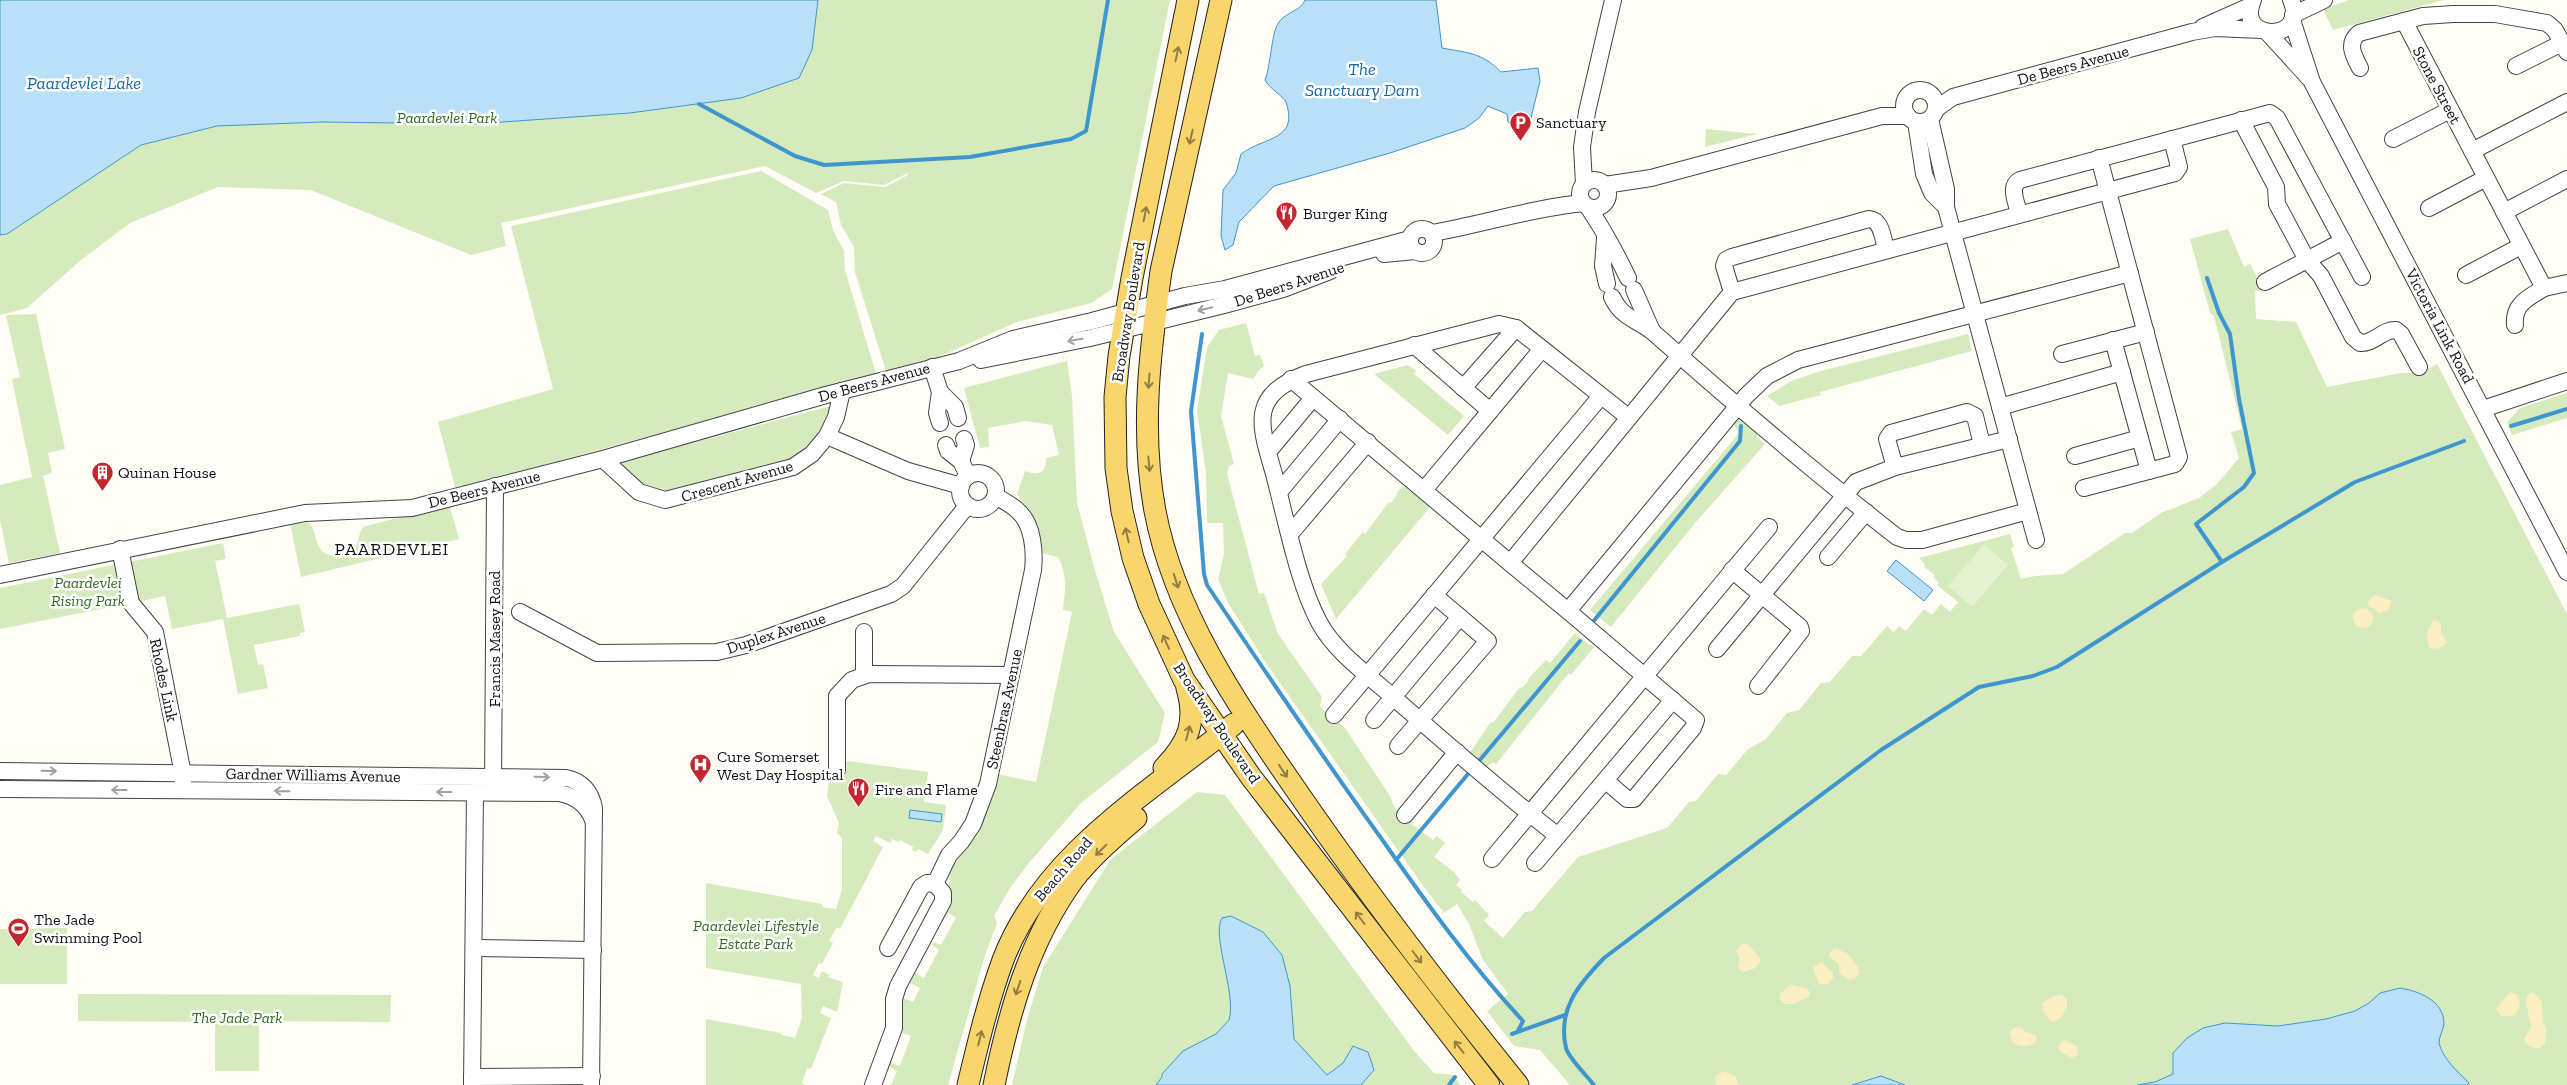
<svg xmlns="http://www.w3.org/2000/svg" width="2567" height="1085" viewBox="0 0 2567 1085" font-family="'Zilla Slab',serif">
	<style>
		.green { fill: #d5ebbd }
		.sand { fill: #fbeec1 }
		.pitch { fill: #e6f2cf }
		.water { fill: #b9e0f7; stroke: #3f96cf }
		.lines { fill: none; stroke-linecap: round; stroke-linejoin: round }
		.stream { stroke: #3f96cf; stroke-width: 4 }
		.minor-casing { stroke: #444; stroke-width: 18 }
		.major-casing { stroke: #222; stroke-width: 23 }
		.minor { stroke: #fff; stroke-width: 16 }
		.major { stroke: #f9d66b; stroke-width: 21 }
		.oneway { stroke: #917d42 }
		.oneway2 { stroke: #a0a0a0 }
		.labels { text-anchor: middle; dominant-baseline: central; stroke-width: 5; stroke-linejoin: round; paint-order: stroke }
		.street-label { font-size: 16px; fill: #111; stroke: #fff }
		.park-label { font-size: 16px; font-style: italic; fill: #2f6b1f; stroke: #fff }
		.poi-label { font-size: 16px; fill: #111; stroke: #fff; text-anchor: start }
		.water-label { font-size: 18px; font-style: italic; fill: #1768a6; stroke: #fff }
		.neighbourhood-label { font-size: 18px; letter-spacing: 1px; fill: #111; stroke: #fff }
	</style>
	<rect width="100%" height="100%" fill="#fffdf5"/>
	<g class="green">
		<path d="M0 0H1170L1112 289 1091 303 1017 322 934 359 886 371 855 272 854 247 841 225 836 202 821 194 844 183 885 187 908 175V173L884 185 844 181 816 193 765 166 501 223 506 246 471 255 311 190 218 187 130 223 81 260 27 308 0 315Z"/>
		<path d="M2349 0H2444L2333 30 2323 9Z"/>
		<path d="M1706 129 1757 134 1705 147Z"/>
		<path d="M761 171 828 210 833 230 844 251 845 270 876 374 463 487 462 485 455 487 438 422 553 389 511 226Z"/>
		<path d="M2228 229 2244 267 2250 264 2264 290 2255 291 2256 319 2296 322 2327 387 2401 373H2413L2414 376 2437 364 2567 614V1085H1570L1540 1050 1514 1046 1487 1011 1508 994 1483 960 1469 924 1457 904 1444 913 1421 883 1268 666 1228 603 1218 579 1224 554 1223 523H1207L1206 473 1197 411 1207 347 1219 330 1246 323 1255 356 1260 355 1264 366 1259 370 1253 379 1228 373 1221 416 1234 464 1229 466 1227 474 1259 594 1264 593 1278 634 1322 697 1320 707 1345 728 1390 796 1397 813 1433 840 1437 836 1445 843 1434 857 1454 872 1460 880 1456 885 1462 890 1461 892 1473 902 1475 900 1489 915 1484 921 1503 938 1525 912 1532 911 1578 857 1667 828 1689 802 1696 801 1718 774 1726 775 1748 749 1765 740 1787 713 1799 710 1821 683 1830 682 1852 656H1861L1887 626 1894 632 1899 626 1906 631 1924 609 1932 615 1941 604 1950 612 1958 602 1937 585 1939 583 1933 577 1935 575 1924 567 1925 564 1919 558 2010 534 2014 547 2011 548 2021 579 2035 576 2063 574 2125 533H2132L2161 513 2199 498 2217 484 2239 458 2231 432 2242 429 2214 316 2210 313 2190 239Z"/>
		<path d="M36 314 65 449 48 453 52 473 43 476 60 553 9 563 0 520V485L32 477 12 379 20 377 6 315Z"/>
		<path d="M1968 334 1972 351 1820 392 1821 395 1779 406 1767 396 1791 381 1821 371Z"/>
		<path d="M1067 361 1072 396 1077 503 1094 567 1114 632 1165 713 1158 742 1081 803 1028 864 1010 888 994 916 997 923 985 955 948 1085H891L897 1071 888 1066 889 1062 900 1066 911 1036 902 1033 903 998 913 1002 920 988 910 983 915 973 924 978 939 950 932 945 934 942 941 945 956 918 947 912 950 871 984 817 992 799 997 774 1036 782 1072 612 1063 610C1065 590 1068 575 1058 557L1041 553V544L1032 516 1017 494 1025 471C1038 476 1047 473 1046 458L1059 455 1052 425 1026 421 988 428 989 447 980 448 964 388Z"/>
		<path d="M1408 365 1416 371 1414 374 1464 416 1448 435 1374 374Z"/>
		<path d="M2567 393V418L2512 435 2507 422 2520 408Z"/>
		<path d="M830 406V417L807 455 674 494 649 490 618 463Z"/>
		<path d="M1739 418 1757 431V437L1765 444 1695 523 1611 627 1590 610 1739 433 1734 424Z"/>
		<path d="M1403 486 1431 506 1336 619 1321 584 1347 556 1345 554 1363 532 1365 534 1389 502 1391 503 1397 495 1396 494Z"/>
		<path d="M452 503 449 504 459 539 301 577 290 523 308 522C320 532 311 555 336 556 342 556 350 553 354 548 360 542 358 533 363 527Z"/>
		<path d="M223 543 226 559 215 561 227 618 299 604 305 632 300 633V636L254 645 258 665 263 664 268 688 238 694 223 619 172 629 165 596 136 602 129 562Z"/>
		<path d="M118 564 126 604 0 629V588Z"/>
		<path d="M1575 633 1588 644 1595 646 1571 675 1569 673 1496 764 1493 762 1487 767 1469 753C1478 743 1483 732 1491 722L1493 723 1520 687 1522 688 1529 680 1528 679 1546 660 1550 663Z"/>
		<path d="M848 761 928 772 924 802 946 805 943 830 928 854 919 849 915 852 912 850 913 847 900 840 898 842 892 839 890 843 876 836 873 841 883 847 840 929 837 927 829 941 833 943 822 964 819 963 813 975 819 978 822 971 829 975 828 977 843 982 837 1012 823 1006 820 1013 831 1018 811 1069 807 1068 802 1083 805 1085H706V1019L781 1033V1035L795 1038 802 1018 801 984 706 968V883L822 904V907L836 909 842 890V838L837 833 839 823 827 796 830 773Z"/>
		<path d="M1197 792 1225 795 1415 1052 1434 1073 1454 1075 1460 1085H1012L1027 1020 1043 967 1111 859Z"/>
		<path d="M67 928V984H0V929Z"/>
		<path d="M78 994 391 995 390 1022 259 1021V1071H215V1022L78 1021Z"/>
	</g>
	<g class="sand">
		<path d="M2375 595 2392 601 2388 611 2379 613 2368 605V601Z"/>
		<circle cx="2363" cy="618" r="10"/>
		<path d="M2434 620 2441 623V632L2447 642 2444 646 2436 649 2430 648C2425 640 2427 626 2434 620Z"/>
		<path d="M1743 943 1749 945 1761 960 1756 968 1743 972 1738 968 1740 959 1736 951Z"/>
		<path d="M1835 948 1848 954C1851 959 1859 967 1860 972L1856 978 1850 980 1839 973V964L1829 956 1831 951Z"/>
		<path d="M1821 962 1833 973V978L1828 984H1819L1813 968Z"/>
		<path d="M1790 985 1806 988 1810 992 1809 997 1793 1004H1784L1780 1000V994Z"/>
		<path d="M2510 992 2516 994C2522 1002 2521 1010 2512 1016H2501L2496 1009Z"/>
		<path d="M2533 992 2542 1002 2543 1022 2546 1028 2545 1043 2539 1049 2527 1045 2524 1039 2531 1027 2526 1002 2528 994Z"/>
		<path d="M2061 995 2067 999V1006L2060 1019 2051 1022 2043 1011 2042 1003 2053 996Z"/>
		<path d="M2019 1027 2026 1032 2036 1035 2037 1039 2034 1044C2022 1048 2010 1047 2010 1032L2013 1028Z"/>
		<path d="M2064 1040 2077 1046 2078 1055 2071 1058 2059 1051 2058 1046Z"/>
		<path d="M1723 1071 1735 1076 1740 1085H1716L1715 1077Z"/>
	</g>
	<path class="pitch" d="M1984 544 2008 565 1972 607 1948 586Z"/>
	<g class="water">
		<path d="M0 0H818L812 50 799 78 741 98 630 113 475 124 322 122 217 126 141 145 7 234 0 235Z"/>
		<path d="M1305 0H1436L1442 48C1468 53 1481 52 1501 72L1538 68 1540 81 1531 118 1528 122 1514 124 1508 122 1507 114 1488 106 1479 118 1465 128 1390 153 1274 186 1239 222 1233 245 1225 250 1221 236 1223 190 1236 173 1241 154C1265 136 1299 141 1286 102 1284 97 1269 88 1265 80 1271 65 1271 33 1279 22 1286 12 1301 11 1305 0Z"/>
		<path d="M1896 560 1933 590 1924 601 1887 571Z"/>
		<path d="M910 810 942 814 941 822 909 818Z"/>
		<path d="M1231 916 1263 932 1282 955 1290 986 1294 1039 1327 1075 1343 1063 1353 1046 1368 1052 1374 1070 1361 1085H1156L1162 1077V1074L1183 1051 1216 1034 1229 1020C1237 995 1211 935 1222 918Z"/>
		<path d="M2400 988C2418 991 2444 1000 2444 1024 2443 1030 2439 1037 2439 1043 2442 1058 2459 1073 2469 1083L2467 1085H2137L2155 1082 2173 1074V1053L2187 1038 2203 1028 2225 1023 2278 1026 2326 1019 2355 1011 2369 1003 2380 993Z"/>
		<path d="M1881 1076 1905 1085H1852Z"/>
	</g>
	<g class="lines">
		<g class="stream">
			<path d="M699 104 795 156 824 165 970 157 1071 139 1086 131 1108 0"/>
			<path d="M2207 278 2219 313 2230 334 2239 399 2254 473 2244 487 2196 524 2222 562"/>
			<path d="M1202 334 1191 411 1204 574 1207 585C1264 670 1321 755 1381 838 1425 901 1470 964 1523 1021L1518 1031"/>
			<path d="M2511 426 2567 409"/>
			<path d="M1592 623 1740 441 1741 426"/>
			<path d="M1479 761 1580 641"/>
			<path d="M1396 860 1468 774"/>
			<path d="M1512 1034 1565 1015"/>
			<path d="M1449 1085 1455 1077"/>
			<path d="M1594 1085C1587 1076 1568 1057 1566 1048 1557 1009 1579 984 1604 958L1881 750 1979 687 2033 676 2057 667 2222 562 2355 482 2464 441"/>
		</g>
		<defs>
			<g id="minor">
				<path d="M2253 0C2234 43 2310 42 2291 0"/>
				<path d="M2293 15 2324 0"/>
				<path d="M2292 20 2312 82 2567 572"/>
				<path d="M2404 21 2544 288 2567 283"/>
				<path d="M2203 27 2250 6"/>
				<path d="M2268 33 2309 78"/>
				<path d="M2516 66 2562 43"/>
				<path d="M2360 68C2354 56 2346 44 2359 33L2423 16 2453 14H2495L2547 23 2555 30 2567 52"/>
				<circle cx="1920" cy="106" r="16"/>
				<path d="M1936 109 1953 97 2192 32 2215 28 2261 30"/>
				<path d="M1930 119 1946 189V207L1950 222 2036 540"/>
				<path d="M2241 120 2276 187 2277 204 2307 260 2321 276 2353 337 2360 343C2374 344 2383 329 2396 330L2401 334 2419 367"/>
				<path d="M1916 122 1924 174 1932 193 1946 207"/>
				<path d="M2393 139 2450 110"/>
				<path d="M2472 151 2567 102"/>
				<circle cx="1594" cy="194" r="14"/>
				<path d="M1584 184 1582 147 1587 112 1613 0"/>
				<path d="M1605 185 1651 178 1882 116H1908"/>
				<path d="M1588 207C1603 229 1616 253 1628 278"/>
				<path d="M2429 208 2486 178"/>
				<path d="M2504 212 2567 179"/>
				<path d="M2019 214C2017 203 2008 186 2020 180L2270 113 2277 118 2362 277"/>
				<circle cx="1422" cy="241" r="12"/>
				<path d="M1432 233C1483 224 1532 208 1583 203"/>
				<path d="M1605 238 1603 266 1607 284"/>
				<path d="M1384 254 1415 251"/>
				<path d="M2466 275 2521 246"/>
				<path d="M2265 282 2343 241"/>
				<path d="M1634 290 1652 331"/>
				<path d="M1732 292 1724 266 1726 260 1732 257 1869 219C1882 220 1883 239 1886 250"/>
				<path d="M1612 297C1623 320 1638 319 1654 333 1733 403 1814 472 1897 537L1906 540H1922L2028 511"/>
				<path d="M2515 325C2513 304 2528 298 2544 288"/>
				<path d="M2113 340 2149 471"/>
				<path d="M1414 345 1490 411"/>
				<path d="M2062 354 2146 332"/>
				<path d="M981 360 1090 338 1224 305 1283 289 1330 271"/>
				<path d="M932 367 940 392 937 413 940 423"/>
				<path d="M1291 379 1510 563 1732 292 2175 173 2179 167 2172 139"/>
				<path d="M1463 388 1516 328"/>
				<path d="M940 392 955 407 958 418"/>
				<path d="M2000 407 2122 372"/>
				<path d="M2483 409 2567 381"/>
				<path d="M827 436 908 471 961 486"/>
				<path d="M946 445 948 451 961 461 968 476"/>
				<path d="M1268 452 1313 398"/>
				<path d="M2075 456 2140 438"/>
				<path d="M603 459 639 492 665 500 793 467 812 454 827 436 836 417 842 391"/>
				<path d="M961 461 966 445 964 439"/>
				<path d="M1895 467 1887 439 1891 433 1967 412 1975 416 1982 445"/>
				<circle cx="978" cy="491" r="18"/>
				<path d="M2084 488 2175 464 2179 457 2099 158"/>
				<path d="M1424 490 1542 349"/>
				<path d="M1279 492 1340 419"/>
				<path d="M1290 534 1368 442"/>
				<path d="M120 549 131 603 155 632 183 774V784"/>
				<path d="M1828 557 1866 512"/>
				<path d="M1510 563 1568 611 1746 396 1767 376 1798 360 2130 273"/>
				<path d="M1732 570 1800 627 1801 631 1758 686"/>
				<path d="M0 575 305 513 412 508 603 459 826 395 959 361 1013 339 1092 321 1185 296 1225 289 1410 239"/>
				<path d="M1434 595 1460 617"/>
				<path d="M1568 611 1696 720 1693 728 1634 799H1627L1606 781"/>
				<path d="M520 612 597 653 717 652 746 645 891 594 903 586 967 506"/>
				<path d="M1717 649 1856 482 1895 467 2009 439"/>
				<path d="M864 675V632"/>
				<path d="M1334 715 1601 396"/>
				<path d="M1374 720 1460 617 1488 641 1398 746"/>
				<path d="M837 770V696L852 680 869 674 1011 675"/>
				<path d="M0 771 566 778C582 781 591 792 594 808L591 1085"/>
				<path d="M493 788 495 486"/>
				<path d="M0 789 559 793C575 796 587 804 593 820"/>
				<path d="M1405 815 1457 752"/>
				<path d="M1558 836C1501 792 1447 744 1393 697 1368 675 1335 652 1319 622 1298 583 1286 519 1274 474 1260 425 1248 396 1306 374L1499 324 1516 328 1628 417"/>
				<path d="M1492 859 1769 527"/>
				<path d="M1535 863 1673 700"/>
				<path d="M935 884 949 855 961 842 973 824 988 784 1033 570C1035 552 1033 525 1019 512 1013 505 1003 501 996 496"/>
				<path d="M475 948 593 950"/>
				<path d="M888 948 921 887 927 883 935 884"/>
				<path d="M472 1077 592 1076"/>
				<path d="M472 1085 475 792"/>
				<path d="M873 1085 894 1028V999L898 986 943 901V893L935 884"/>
			</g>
			<g id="major">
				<path d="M1188 0 1132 278 1119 356 1115 397 1116 468 1122 511 1133 558 1149 604 1184 680 1251 777 1489 1085"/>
				<path d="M1221 0 1161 271C1150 351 1140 431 1155 511 1174 612 1235 701 1292 784 1363 888 1439 987 1518 1085"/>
				<path d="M1164 768C1188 743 1197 723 1187 688"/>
				<path d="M968 1085C978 1043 988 1001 1003 960 1044 853 1149 793 1234 724"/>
				<path d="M994 1085C1009 1012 1029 941 1073 880 1091 857 1114 837 1136 818"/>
			</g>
		</defs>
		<use href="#minor" class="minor-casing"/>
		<use href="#major" class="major-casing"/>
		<use href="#minor" class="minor"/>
		<use href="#major" class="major"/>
	</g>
	<defs><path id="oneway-shaft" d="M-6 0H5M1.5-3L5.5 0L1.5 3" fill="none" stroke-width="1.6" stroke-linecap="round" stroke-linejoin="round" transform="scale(1.25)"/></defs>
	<g class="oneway">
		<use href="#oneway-shaft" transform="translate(1177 54) rotate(-78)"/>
		<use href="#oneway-shaft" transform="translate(1191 137) rotate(103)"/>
		<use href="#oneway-shaft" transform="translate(1145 214) rotate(-79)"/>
		<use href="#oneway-shaft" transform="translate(1149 381) rotate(94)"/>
		<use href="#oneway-shaft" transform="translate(1149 464) rotate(85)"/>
		<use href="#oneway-shaft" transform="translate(1127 535) rotate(-103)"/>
		<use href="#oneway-shaft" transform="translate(1176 581) rotate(72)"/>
		<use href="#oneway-shaft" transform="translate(1166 642) rotate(-114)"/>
		<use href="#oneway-shaft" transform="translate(1188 733) rotate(-75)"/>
		<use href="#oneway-shaft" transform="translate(1283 771) rotate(56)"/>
		<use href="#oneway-shaft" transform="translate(1101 850) rotate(135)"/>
		<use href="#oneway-shaft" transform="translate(1360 918) rotate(-127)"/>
		<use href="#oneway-shaft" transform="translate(1417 957) rotate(53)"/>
		<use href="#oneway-shaft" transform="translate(1018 988) rotate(109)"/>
		<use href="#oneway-shaft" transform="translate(980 1038) rotate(-76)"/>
		<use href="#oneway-shaft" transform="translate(1459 1047) rotate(-128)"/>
	</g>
	<g class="oneway2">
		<use href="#oneway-shaft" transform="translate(1205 309) rotate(167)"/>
		<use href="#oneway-shaft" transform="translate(1075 340) rotate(170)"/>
		<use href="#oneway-shaft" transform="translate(49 771) rotate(1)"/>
		<use href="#oneway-shaft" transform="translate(542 777) rotate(1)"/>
		<use href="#oneway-shaft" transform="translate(119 790) rotate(-180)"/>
		<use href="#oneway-shaft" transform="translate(282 791) rotate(-179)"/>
		<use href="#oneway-shaft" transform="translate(444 792) rotate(-180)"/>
	</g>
	<defs>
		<symbol id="parking-pin" viewBox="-11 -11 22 30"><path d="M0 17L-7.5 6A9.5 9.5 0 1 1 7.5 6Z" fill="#c4262e" stroke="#fff"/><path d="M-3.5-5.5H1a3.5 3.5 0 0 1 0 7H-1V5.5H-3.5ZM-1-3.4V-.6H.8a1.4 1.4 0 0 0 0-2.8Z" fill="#fff"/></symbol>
		<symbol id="restaurant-pin" viewBox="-11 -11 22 30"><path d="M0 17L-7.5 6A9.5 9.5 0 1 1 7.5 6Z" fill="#c4262e" stroke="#fff"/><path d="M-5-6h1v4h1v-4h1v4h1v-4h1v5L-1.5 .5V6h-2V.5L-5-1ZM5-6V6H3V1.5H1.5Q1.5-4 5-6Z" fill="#fff"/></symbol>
		<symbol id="building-pin" viewBox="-11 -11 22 30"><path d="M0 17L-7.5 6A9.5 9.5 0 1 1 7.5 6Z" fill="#c4262e" stroke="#fff"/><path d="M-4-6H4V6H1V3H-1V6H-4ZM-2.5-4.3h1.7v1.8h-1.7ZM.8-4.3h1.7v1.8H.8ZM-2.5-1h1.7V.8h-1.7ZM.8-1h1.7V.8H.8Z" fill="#fff"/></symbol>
		<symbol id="hospital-pin" viewBox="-11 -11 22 30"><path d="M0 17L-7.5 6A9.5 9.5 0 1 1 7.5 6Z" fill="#c4262e" stroke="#fff"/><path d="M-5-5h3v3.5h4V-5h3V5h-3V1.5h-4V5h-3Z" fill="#fff"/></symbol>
		<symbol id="stadium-pin" viewBox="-11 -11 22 30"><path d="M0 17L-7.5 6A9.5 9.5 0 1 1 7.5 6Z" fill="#c4262e" stroke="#fff"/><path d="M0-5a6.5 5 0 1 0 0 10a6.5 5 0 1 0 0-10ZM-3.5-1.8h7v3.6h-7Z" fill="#fff"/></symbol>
	</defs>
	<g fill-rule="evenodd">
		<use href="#parking-pin" x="1508" y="110" width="25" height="34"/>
		<use href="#restaurant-pin" x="1274" y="200" width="25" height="34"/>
		<use href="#building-pin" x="90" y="460" width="25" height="34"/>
		<use href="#hospital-pin" x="688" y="752" width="25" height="34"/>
		<use href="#restaurant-pin" x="846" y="776" width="25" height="34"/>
		<use href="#stadium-pin" x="6" y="916" width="25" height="34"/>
	</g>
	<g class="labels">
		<g class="street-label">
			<text transform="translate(2073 65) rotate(-15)">De Beers Avenue</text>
			<text transform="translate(2437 85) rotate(62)">Stone Street</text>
			<text transform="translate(1289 284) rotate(-18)">De Beers Avenue</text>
			<text transform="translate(1128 312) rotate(-81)">Broadway Boulevard</text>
			<text transform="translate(2440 326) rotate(62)">Victoria Link Road</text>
			<text transform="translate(874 382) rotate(-15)">De Beers Avenue</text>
			<text transform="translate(737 481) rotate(-16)">Crescent Avenue</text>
			<text transform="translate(484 489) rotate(-14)">De Beers Avenue</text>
			<text transform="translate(776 633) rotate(-18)">Duplex Avenue</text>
			<text transform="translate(494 639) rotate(-90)">Francis Masey Road</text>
			<text transform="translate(164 680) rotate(78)">Rhodes Link</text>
			<text transform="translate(1004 709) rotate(-78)">Steenbras Avenue</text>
			<text transform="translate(1217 723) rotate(56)">Broadway Boulevard</text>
			<text transform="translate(313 775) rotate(1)">Gardner Williams Avenue</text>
			<text transform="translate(1063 869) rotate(-49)">Beach Road</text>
		</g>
		<g class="park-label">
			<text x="447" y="117">Paardevlei Park</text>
			<text x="88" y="582">Paardevlei<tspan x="88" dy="18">Rising Park</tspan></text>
			<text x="756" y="925">Paardevlei Lifestyle<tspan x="756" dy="18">Estate Park</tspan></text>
			<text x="237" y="1017">The Jade Park</text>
		</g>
		<g class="poi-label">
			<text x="1536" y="122">Sanctuary</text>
			<text x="1303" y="213">Burger King</text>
			<text x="118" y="472">Quinan House</text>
			<text x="717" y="756">Cure Somerset<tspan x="717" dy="18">West Day Hospital</tspan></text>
			<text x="875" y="789">Fire and Flame</text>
			<text x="34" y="919">The Jade<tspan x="34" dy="18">Swimming Pool</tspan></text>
		</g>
		<g class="water-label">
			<text x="1362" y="69">The<tspan x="1362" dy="21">Sanctuary Dam</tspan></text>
			<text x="84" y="83">Paardevlei Lake</text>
		</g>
		<g class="neighbourhood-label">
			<text x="392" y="549">PAARDEVLEI</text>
		</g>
	</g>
</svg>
